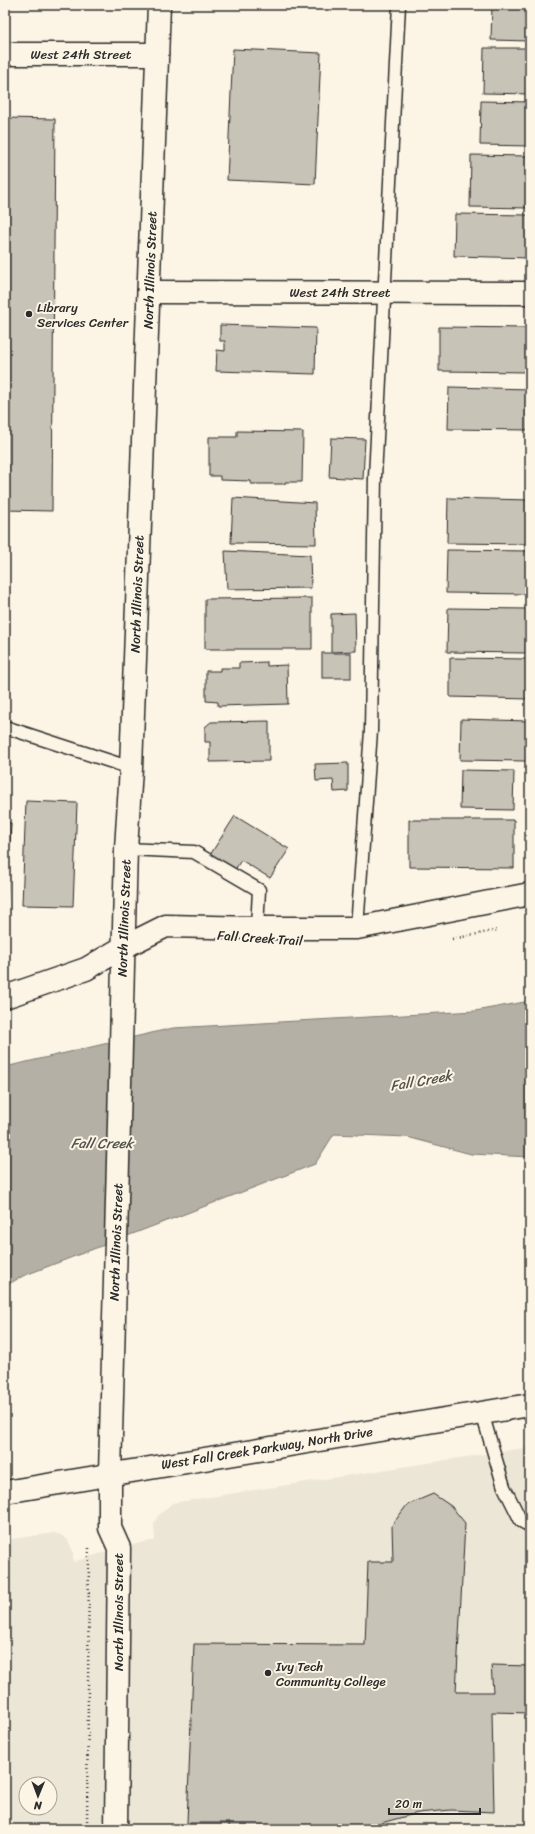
<svg xmlns="http://www.w3.org/2000/svg" width="535" height="1834" viewBox="0 0 535 1834" font-family="Sriracha,sans-serif">
	<style>
		.built { fill: #ece6d7; fill-rule: evenodd }
		.water { fill: #b4b0a5; stroke: #7d7b74 }
		.building { fill: #c8c3b7; stroke: #2b2b2b }
		.lines { fill: none; stroke-linecap: round; stroke-linejoin: round }
		.lane-casing { stroke: #2b2b2b; stroke-width: 15 }
		.street-casing { stroke: #2b2b2b; stroke-width: 25 }
		.secondary-casing { stroke: #2b2b2b; stroke-width: 25 }
		.path { stroke: #2b2b2b; stroke-width: 2.5; stroke-dasharray: 1 3; stroke-linecap: butt }
		.lane { stroke: #fcf5e5; stroke-width: 12 }
		.street { stroke: #fcf5e5; stroke-width: 22 }
		.secondary { stroke: #fcf5e5; stroke-width: 22 }
		.poi-dot { fill: #2b2b2b; stroke: #fcf5e5; stroke-width: 1.5 }
		.labels { text-anchor: middle; dominant-baseline: central; stroke-width: 4; stroke-linejoin: round; paint-order: stroke }
		.street-label { font-size: 13px; fill: #2b2b2b; stroke: #fcf5e5 }
		.poi-label { font-size: 13px; fill: #2b2b2b; stroke: #fcf5e5; text-anchor: start }
		.water-label { font-size: 14px; font-style: italic; fill: #545350; stroke: #fcf5e5 }
	</style>
	<rect width="100%" height="100%" fill="#fcf5e5"/>
	<filter id="ink" filterUnits="userSpaceOnUse"><feTurbulence type="fractalNoise" baseFrequency=".025" numOctaves="2"/><feDisplacementMap in="SourceGraphic" scale="8" xChannelSelector="R" yChannelSelector="G"/><feConvolveMatrix kernelMatrix="1 2 1 2 8 2 1 2 1" color-interpolation-filters="sRGB"/></filter>
	<g filter="url(#ink)">
		<path class="built" d="M530 1447V1829H5V1540L54 1533 61 1535 67 1539 73 1551V1562L119 1548 155 1540 154 1524 158 1516 172 1503ZM26 1784H50V1808H26Z"/>
		<path class="water" d="M530 1001V1157L471 1154 407 1137 334 1134 315 1164 23 1276 5 1286V1067L173 1028 475 1011Z"/>
		<g class="building">
			<path d="M492 5H530V41L491 40Z"/>
			<path d="M484 48H530V94L483 93Z"/>
			<path d="M233 49 321 53 315 184 227 180Z"/>
			<path d="M481 101 530 102V146L480 145Z"/>
			<path d="M5 118 55 119 52 511 5 510Z"/>
			<path d="M471 155 528 156V170H530V208L470 207Z"/>
			<path d="M455 214 530 215V258L454 256Z"/>
			<path d="M220 325 316 328 315 374 216 371 217 350 225 351V341H220Z"/>
			<path d="M439 327 530 328V372L439 371Z"/>
			<path d="M449 387 530 389V430L448 429Z"/>
			<path d="M237 431 303 432 302 482H285V484H251V481L220 480V476H209V437H237Z"/>
			<path d="M331 438 365 439 363 479 329 477Z"/>
			<path d="M233 498 315 503 316 544 231 543Z"/>
			<path d="M448 498 530 500V544L447 543Z"/>
			<path d="M447 550 530 551V594L446 593Z"/>
			<path d="M225 551 310 555 311 588 227 589Z"/>
			<path d="M312 598V649H205V599Z"/>
			<path d="M448 608 527 609 526 653 447 652Z"/>
			<path d="M355 613 356 651 331 652V614Z"/>
			<rect x="322" y="653" width="29" height="25"/>
			<path d="M450 658 529 659V699L450 697Z"/>
			<path d="M267 662V666L287 665 288 704 218 706V702L206 701V671H220V668H239V663Z"/>
			<path d="M461 719 528 721 527 761 460 760Z"/>
			<path d="M269 721V761L210 762V742H205V727L211 722Z"/>
			<path d="M348 763V791L334 792 333 780 316 781 315 764Z"/>
			<path d="M461 770 514 771 513 810 460 809Z"/>
			<path d="M26 801 77 803 73 906 22 905Z"/>
			<path d="M235 816 289 849 270 878 241 860 235 870 210 855Z"/>
			<path d="M409 820H514V868L409 867Z"/>
			<path d="M5 822 11 823 5 928Z"/>
			<path d="M433 1494 451 1506 465 1523 456 1692H493L491 1665 530 1666V1713L492 1712 494 1812 451 1810 418 1813 381 1823 375 1829H229V1823H187L194 1644 365 1645 368 1562H393L392 1525 407 1505Z"/>
		</g>
		<g class="lines">
			<defs>
				<g id="lane">
					<path d="M5 727 131 768"/>
					<path d="M126 849 194 852 259 890 257 928"/>
					<path d="M357 928 371 731 375 477 399 5"/>
					<path d="M482 1413 504 1487 521 1521 530 1526"/>
				</g>
				<g id="street">
					<path d="M5 54H157"/>
					<path d="M149 292 530 293"/>
					<path d="M5 997 86 969 122 948 166 926 257 928H357L530 894"/>
				</g>
				<g id="secondary">
					<path d="M5 1492 530 1405"/>
					<path d="M116 1829 119 1548 110 1528V1474L126 849 131 768 159 5"/>
				</g>
			</defs>
			<use href="#lane" class="lane-casing"/>
			<use href="#street" class="street-casing"/>
			<use href="#secondary" class="secondary-casing"/>
			<g class="path">
				<path d="M452 939 498 930"/>
				<path d="M87 1829 89 1548"/>
			</g>
			<use href="#lane" class="lane"/>
			<use href="#street" class="street"/>
			<use href="#secondary" class="secondary"/>
		</g>
	</g>
	<g class="poi-dot">
		<circle cx="29" cy="314" r="4"/>
		<circle cx="268" cy="1673" r="4"/>
	</g>
	<g class="labels">
		<g class="street-label">
			<text x="81" y="54">West 24th Street</text>
			<text transform="translate(150 270) rotate(-88)">North Illinois Street</text>
			<text x="340" y="292">West 24th Street</text>
			<text transform="translate(137 594) rotate(-88)">North Illinois Street</text>
			<text transform="translate(124 918) rotate(-88)">North Illinois Street</text>
			<text transform="translate(260 938) rotate(4)">Fall Creek Trail</text>
			<text transform="translate(116 1242) rotate(-88)">North Illinois Street</text>
			<text transform="translate(267 1448) rotate(-9)">West Fall Creek Parkway, North Drive</text>
			<text transform="translate(118 1612) rotate(-90)">North Illinois Street</text>
		</g>
		<g class="poi-label">
			<text x="37" y="307">Library<tspan x="37" dy="15">Services Center</tspan></text>
			<text x="276" y="1666">Ivy Tech<tspan x="276" dy="15">Community College</tspan></text>
		</g>
		<g class="water-label">
			<text transform="translate(421 1081) rotate(-10)">Fall Creek</text>
			<text x="102" y="1143">Fall Creek</text>
		</g>
	</g>
	<rect width="535" height="1834" fill="none" stroke="#fcf5e5" stroke-width="20"/>
	<rect x="10" y="10" width="515" height="1814" fill="none" stroke="#2b2b2b" stroke-width="1.5" filter="url(#ink)"/>
	<g transform="translate(38 1796) rotate(181)"><circle r="19" fill="#fcf5e5" stroke="#a8a49b"/>
	<path d="M0-3L7 15L0 10L-7 15Z" fill="#2b2b2b"/>
	<text y="-6" font-size="11" font-weight="bold" text-anchor="middle" fill="#2b2b2b">N</text>
	</g>
	<path d="M389 1808v6h91v-6" fill="none" stroke="#2b2b2b" stroke-width="2"/>
	<text x="395" y="1808" font-size="12" fill="#2b2b2b" stroke="#fcf5e5" stroke-width="3" paint-order="stroke">20 m</text>
</svg>
